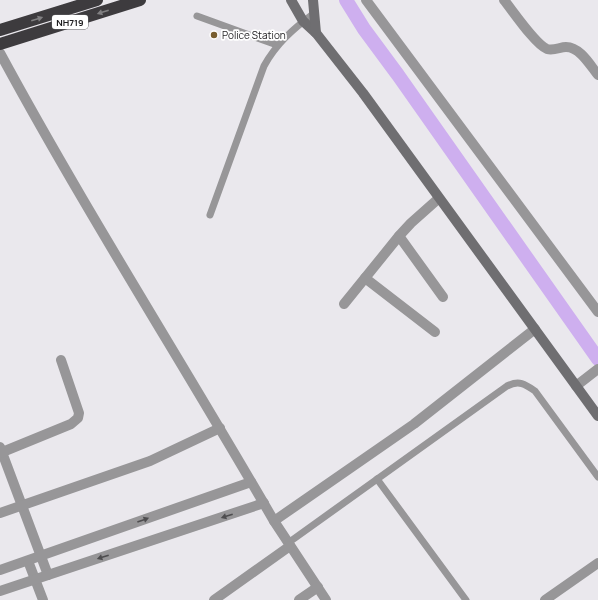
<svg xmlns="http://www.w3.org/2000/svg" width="598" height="600" viewBox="0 0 598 600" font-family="Manrope,sans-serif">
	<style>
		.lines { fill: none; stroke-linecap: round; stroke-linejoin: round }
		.canal { stroke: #ceafef; stroke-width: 14 }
		.lane { stroke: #979698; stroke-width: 7 }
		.street { stroke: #979698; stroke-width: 10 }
		.secondary { stroke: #6f6e71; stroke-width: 10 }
		.highway { stroke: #3d3b3e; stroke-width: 12 }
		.oneway { fill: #818082 }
		.oneway2 { fill: #4e4d4f }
		.poi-dot { fill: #785d2f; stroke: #fff; stroke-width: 1.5 }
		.labels { text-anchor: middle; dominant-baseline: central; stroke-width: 3.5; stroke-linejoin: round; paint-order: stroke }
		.shield { fill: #fff; stroke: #616062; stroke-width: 1 }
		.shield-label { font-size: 9px; font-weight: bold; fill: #1d1c1e }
		.poi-label { font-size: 10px; fill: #1d1c1e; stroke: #fff; text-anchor: start }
	</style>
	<rect width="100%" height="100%" fill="#eae8ed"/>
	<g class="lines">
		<path class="canal" d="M346 0 364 29 398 75 598 359"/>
		<g class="lane">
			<path d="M197 16 277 45"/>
			<path d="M210 215 264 66C276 44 293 29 313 14"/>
			<path d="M377 479 466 600"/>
			<path d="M288 543 507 386C519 380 525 384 535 391L598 477"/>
		</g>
		<g class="street">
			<path d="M366 0 598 312"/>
			<path d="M504 0C513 11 535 44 547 49 554 51 560 47 566 47 580 47 590 65 598 75"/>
			<path d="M0 53C86 212 184 365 274 521L414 424 535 329"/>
			<path d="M399 236 443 297"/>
			<path d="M365 278 435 332"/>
			<path d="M344 304 399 236 411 223 438 199"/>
			<path d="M576 386 598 369"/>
			<path d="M0 447 48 575"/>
			<path d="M0 453 71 424 78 418 79 413 61 360"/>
			<path d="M0 513 150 461 220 428"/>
			<path d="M274 521 326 600"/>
			<path d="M28 561 43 600"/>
			<path d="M0 570 251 482"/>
			<path d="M0 591 264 503"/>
			<path d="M214 600 290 546"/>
			<path d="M299 600 318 587"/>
			<path d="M545 600 598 563"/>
		</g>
		<g class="secondary">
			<path d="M291 0 303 21 316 33 363 93 598 416"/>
			<path d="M313 0 316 33"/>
		</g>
		<g class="highway">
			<path d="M0 30 97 0"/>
			<path d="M0 44 140 0"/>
		</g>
	</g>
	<defs><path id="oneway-solid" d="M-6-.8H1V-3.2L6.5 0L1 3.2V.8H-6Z"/></defs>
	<g class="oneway">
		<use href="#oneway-solid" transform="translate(103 12) rotate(162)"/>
		<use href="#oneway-solid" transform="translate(37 19) rotate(-17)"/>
	</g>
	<g class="oneway2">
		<use href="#oneway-solid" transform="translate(227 516) rotate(162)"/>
		<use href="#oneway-solid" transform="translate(143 520) rotate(-20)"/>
		<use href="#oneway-solid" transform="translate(103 557) rotate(162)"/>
	</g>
	<circle class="poi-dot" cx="214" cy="35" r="4"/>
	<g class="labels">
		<rect class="shield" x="52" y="15" width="36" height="14" rx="3"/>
		<g class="shield-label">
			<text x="70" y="22">NH719</text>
		</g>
		<g class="poi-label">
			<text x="222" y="35">Police Station</text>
		</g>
	</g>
</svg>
